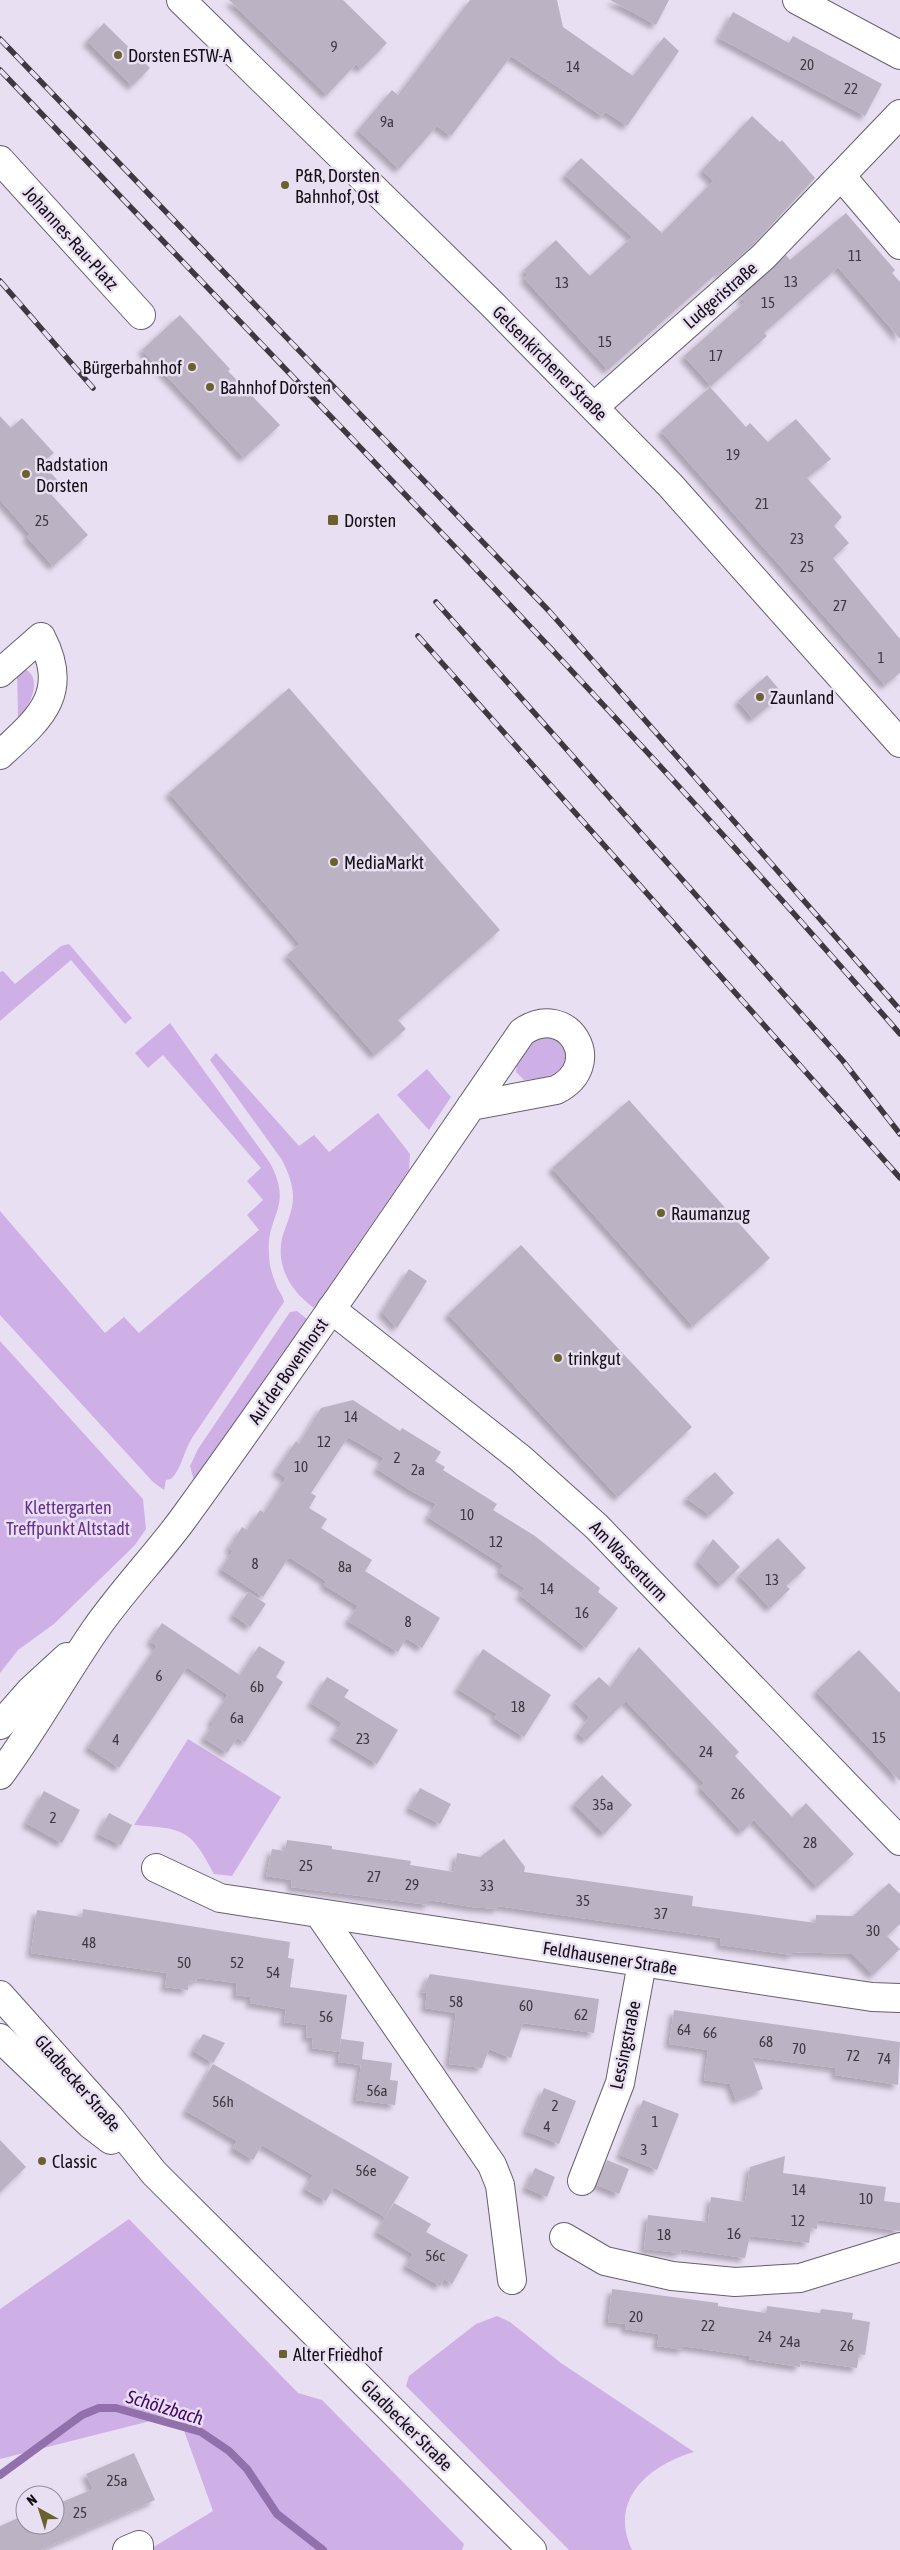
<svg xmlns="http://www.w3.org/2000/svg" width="900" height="2550" viewBox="0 0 900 2550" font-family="'Asap Condensed',sans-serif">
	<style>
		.green { fill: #ceb0e7 }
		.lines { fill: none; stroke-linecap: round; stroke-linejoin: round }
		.stream { stroke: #9170ab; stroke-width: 8 }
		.building { fill: #bbb2c4; filter: url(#shadow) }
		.minor-casing { stroke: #675e6e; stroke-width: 30 }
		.major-casing { stroke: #675e6e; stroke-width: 30 }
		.minor { stroke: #fff; stroke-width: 28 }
		.major { stroke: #fff; stroke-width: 28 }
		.rail-casing { stroke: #3e3941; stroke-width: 5.5 }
		.rail { stroke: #e9dff2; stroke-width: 4; stroke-dasharray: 11; stroke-linecap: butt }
		.poi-dot { fill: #6b612e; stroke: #e9dff2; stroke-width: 2 }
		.labels { text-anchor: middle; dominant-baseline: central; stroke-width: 5; stroke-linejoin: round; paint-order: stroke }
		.number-label { font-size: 15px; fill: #3d3841 }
		.poi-label { font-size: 18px; fill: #130f15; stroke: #e9dff2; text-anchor: start }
		.street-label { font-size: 18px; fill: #130f15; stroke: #e9dff2 }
		.park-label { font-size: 18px; fill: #68308e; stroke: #e9dff2 }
		.water-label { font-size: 19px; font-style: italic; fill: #460468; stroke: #e9dff2 }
	</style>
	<defs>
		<filter id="shadow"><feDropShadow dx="-4.5" dy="4.5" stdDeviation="2.5" flood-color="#0004"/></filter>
	</defs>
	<rect width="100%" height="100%" fill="#e9dff2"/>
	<g class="green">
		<path d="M22 668C45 675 30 708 18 717L17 670Z"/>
		<path d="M69 944 132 1018 125 1024 71 960 0 1021V972L3 971 15 984 61 946Z"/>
		<path d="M170 1023 270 1163C294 1208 266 1214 269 1254 269 1264 272 1275 276 1284 278 1291 283 1295 284 1302L192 1438C184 1451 181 1470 171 1479L166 1480 164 1490 153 1482 0 1315V1211L105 1333 124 1317 139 1333 259 1230 247 1215 263 1200 247 1181 261 1168 163 1055 148 1068 135 1053Z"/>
		<path d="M543 1035 561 1041C576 1071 549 1079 524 1080L516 1072C516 1057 531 1042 543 1035Z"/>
		<path d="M216 1053 299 1146 314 1135 329 1152 378 1113 410 1154 409 1170 314 1308C291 1291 276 1268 282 1238 286 1225 293 1211 293 1197 293 1184 288 1172 282 1160L210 1060Z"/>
		<path d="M427 1069 451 1097 429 1130 397 1095Z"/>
		<path d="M297 1311 307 1319 194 1481 190 1466 198 1449 290 1312Z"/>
		<path d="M0 1341 143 1499 146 1529 135 1545 54 1624 18 1650 0 1673Z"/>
		<path d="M188 1739 281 1797 232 1876 214 1874C190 1828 184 1829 134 1825Z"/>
		<path d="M129 2219 298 2393 322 2400 464 2544 462 2550H152V2548L213 2511 178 2414 0 2459V2309Z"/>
		<path d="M497 2316 510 2322 561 2363 694 2452C649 2465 608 2500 632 2550H569L406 2386 409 2376 476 2324Z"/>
	</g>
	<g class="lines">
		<path class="stream" d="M0 2475 82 2415 99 2408H116L201 2432 229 2451 247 2469 277 2514 323 2550"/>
	</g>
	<g class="building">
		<path d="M229 0H343L387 43 361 69 356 64 327 95Z"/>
		<path d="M470 0H557L563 27 633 76 664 37 679 51 627 126 606 112 602 116 511 56 451 136 437 126 399 169 358 130 392 90 398 95Z"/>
		<path d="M610 0H669L656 25Z"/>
		<path d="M733 12 789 43 793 36 882 84 865 116 719 38Z"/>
		<path d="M104 23 150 68 132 86 87 41Z"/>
		<path d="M752 116 780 142 782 140 815 178 752 246 720 274 718 272 608 370 524 278 528 275 524 270 556 240 590 276 632 237 565 175 581 158 662 233 713 181 702 170Z"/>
		<path d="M846 213 895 270 892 273 900 282V339L838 267 764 333 767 336 711 386 684 356 745 302 741 297 786 255 790 260Z"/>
		<path d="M180 315 230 369 228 371 280 425 244 458 142 350Z"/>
		<path d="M710 387 746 427 750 423 768 442 796 419 831 459 807 478 842 517 834 526 849 543 833 558 900 639V673L885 685 661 431Z"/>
		<path d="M0 416 11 428 22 418 54 453 42 463 61 484 50 493 88 535 53 566 27 537 30 534 0 500Z"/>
		<path d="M767 675 783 694 753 719 738 701Z"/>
		<path d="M289 688 500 930 398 1020 406 1029 375 1055 287 955 300 944 169 793Z"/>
		<path d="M629 1100 770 1258 693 1326 552 1168Z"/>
		<path d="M521 1245 692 1427 618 1497 448 1314Z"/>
		<path d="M409 1269 427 1281 397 1328 382 1312Z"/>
		<path d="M353 1400 400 1431 402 1428 441 1452 435 1461 445 1467 443 1470 497 1504 493 1510 535 1536 600 1588 598 1592 618 1608 586 1648 520 1595 525 1588 500 1572 503 1565 428 1517 436 1504 413 1492 377 1469 384 1458 348 1437 311 1493 316 1496 309 1508 327 1519 321 1528 372 1560 365 1571 440 1618 422 1648 406 1638 398 1652 348 1621 358 1606 324 1585 326 1581 289 1557 263 1597 221 1569 233 1551 229 1548 242 1527 247 1530 260 1510 264 1513 286 1478 276 1471 296 1441 299 1444 321 1408Z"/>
		<path d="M715 1472 734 1493 710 1515 686 1498Z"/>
		<path d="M778 1538 806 1568 786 1586 790 1589 770 1608 739 1575Z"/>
		<path d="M713 1539 740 1567 721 1585 698 1561Z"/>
		<path d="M248 1592 266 1604 250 1627 233 1615Z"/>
		<path d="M162 1623 240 1675 259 1646 285 1662 276 1677 283 1682 245 1742 237 1738 227 1753 204 1738 214 1723 211 1721 228 1695 187 1667 119 1768 88 1747 157 1646 150 1641Z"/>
		<path d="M639 1647 739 1752 735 1756 792 1817 806 1803 854 1854 817 1887 754 1820 742 1832 700 1787 704 1783 626 1701 586 1740 578 1733 589 1717 574 1702 599 1677 610 1687Z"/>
		<path d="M483 1649 551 1695 524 1737 494 1718 497 1714 458 1689Z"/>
		<path d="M859 1650 900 1693V1781L816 1691Z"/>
		<path d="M327 1677 349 1690 344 1697 398 1730 377 1764 333 1737 342 1723 311 1703Z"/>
		<path d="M602 1775 632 1805 604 1834 574 1804Z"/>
		<path d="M420 1788 451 1804 440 1824 409 1808Z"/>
		<path d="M44 1791 80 1810 62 1843 26 1823Z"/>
		<path d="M109 1813 132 1825 121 1845 98 1834Z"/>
		<path d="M504 1839 525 1867 524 1872 693 1896 692 1906 816 1923V1915L853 1916 889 1883 900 1894V1924L887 1936 900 1949 873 1975 852 1954 793 1952V1955L756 1950 720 1945 721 1938 498 1906V1909L472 1907 429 1900V1905L291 1887 292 1880 266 1876 272 1849 285 1851 287 1840 332 1846V1849L411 1861 410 1865 454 1872 457 1853 480 1857Z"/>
		<path d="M83 1909 290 1942 288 1958 294 1959 290 1987 347 1995 339 2052 312 2048 313 2038 306 2037 307 2025 284 2022 286 2009 250 2003 251 1997 236 1995 237 1983 197 1978 196 1982 189 1981 188 1990 165 1987 167 1973 31 1953 37 1910 82 1917Z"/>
		<path d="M430 1974 599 1999 594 2033 523 2023 511 2058 489 2049 482 2068 449 2064 456 2013 425 2008 427 1993 422 1992Z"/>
		<path d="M674 2010 900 2042 898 2085 835 2075 836 2068 752 2057 763 2089 736 2100 730 2084 704 2080 708 2050 669 2044Z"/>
		<path d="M203 2034 225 2043 213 2063 193 2051Z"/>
		<path d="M341 2039 364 2042 362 2059 392 2063 390 2080 398 2081 395 2105 356 2100 361 2065 338 2062Z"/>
		<path d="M213 2064 409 2177 385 2217 334 2187 326 2201 305 2189 313 2175 262 2145 253 2160 233 2148 237 2141 186 2111Z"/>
		<path d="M544 2088 576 2101 559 2144 526 2131Z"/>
		<path d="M643 2100 679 2114 657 2170 620 2155Z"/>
		<path d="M0 2140 26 2167 0 2192Z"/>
		<path d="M785 2156 783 2173 886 2187 884 2201 900 2203V2231L818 2220 817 2229 811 2228 809 2243 750 2236 745 2258 681 2249 680 2253 644 2249 648 2215 708 2222 711 2197 745 2202 750 2167Z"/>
		<path d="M607 2160 629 2169 619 2194 597 2185Z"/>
		<path d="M535 2168 555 2177 547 2197 526 2188Z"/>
		<path d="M394 2203 431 2224 426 2232 468 2255 452 2284 444 2279 440 2286 406 2266 413 2254 377 2232Z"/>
		<path d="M612 2289 718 2303V2306L766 2313 767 2306 820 2313 821 2309 853 2313 852 2319 870 2322 865 2355 859 2354 857 2368 801 2360 800 2367 749 2359V2356L683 2346V2350L657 2346 659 2334 625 2329 626 2324 608 2322Z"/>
		<path d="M134 2453 155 2500 40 2550H0V2526L25 2515V2525H55V2505L93 2489 86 2474Z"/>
	</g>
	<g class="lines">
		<defs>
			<g id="minor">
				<path d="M181 0 492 304 670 485 900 743"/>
				<path d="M797 0 900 55"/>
				<path d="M0 160 141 315"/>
				<path d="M842 177 900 245"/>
				<path d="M594 407 763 257 900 114"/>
				<path d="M0 673 41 637C71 694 39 719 0 755"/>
				<path d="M331 1309 520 1458 597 1527 900 1841"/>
				<path d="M0 1725 31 1690 67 1657"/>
				<path d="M0 1775C35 1728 62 1678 95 1630 122 1591 155 1557 183 1519 299 1359 410 1195 522 1032 568 1000 607 1065 556 1090L471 1106"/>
				<path d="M156 1868 220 1898 872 1997 900 1998"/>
				<path d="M320 1915 492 2165 500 2185 512 2280"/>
				<path d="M582 2181 620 2083 642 1963"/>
				<path d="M564 2237 605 2261 672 2276 735 2282 800 2278 900 2247"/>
				<path d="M127 2550 139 2545V2550"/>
			</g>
			<g id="major">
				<path d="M0 1995 110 2118 154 2173 532 2550"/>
				<path d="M0 2038 90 2124 111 2140"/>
			</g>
		</defs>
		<use href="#minor" class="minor-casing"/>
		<use href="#major" class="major-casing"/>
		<use href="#minor" class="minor"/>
		<use href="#major" class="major"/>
		<defs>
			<g id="rail">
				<path d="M0 39 549 611 900 1010"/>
				<path d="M0 70C302 389 612 702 900 1034"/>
				<path d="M0 281 93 388"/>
				<path d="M436 602 843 1061 900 1134"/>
				<path d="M418 636 900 1178"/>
			</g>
		</defs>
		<use href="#rail" class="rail-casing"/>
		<use href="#rail" class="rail"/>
	</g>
	<g class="poi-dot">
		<circle cx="118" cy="55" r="5"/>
		<circle cx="285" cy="185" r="5"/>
		<circle cx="192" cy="367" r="5"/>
		<circle cx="210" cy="387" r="5"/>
		<circle cx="26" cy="474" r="5"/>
		<rect x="327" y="514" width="12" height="12" rx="2.5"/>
		<circle cx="760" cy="697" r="5"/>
		<circle cx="334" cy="862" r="5"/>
		<circle cx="661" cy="1213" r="5"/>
		<circle cx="558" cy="1358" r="5"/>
		<circle cx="42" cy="2161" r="5"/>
		<rect x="278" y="2349" width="10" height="10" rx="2.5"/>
	</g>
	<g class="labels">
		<g class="number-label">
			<text x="334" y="46">9</text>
			<text x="807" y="64">20</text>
			<text x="573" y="66">14</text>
			<text x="851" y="88">22</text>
			<text x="387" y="121">9a</text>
			<text x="855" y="255">11</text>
			<text x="791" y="281">13</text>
			<text x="562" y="282">13</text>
			<text x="768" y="302">15</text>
			<text x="605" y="341">15</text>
			<text x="716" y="355">17</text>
			<text x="733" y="454">19</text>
			<text x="762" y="503">21</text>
			<text x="42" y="520">25</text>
			<text x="797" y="538">23</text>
			<text x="807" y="566">25</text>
			<text x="840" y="605">27</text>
			<text x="881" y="657">1</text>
			<text x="351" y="1416">14</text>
			<text x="324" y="1441">12</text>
			<text x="397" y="1457">2</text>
			<text x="301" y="1466">10</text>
			<text x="418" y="1469">2a</text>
			<text x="467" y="1514">10</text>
			<text x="496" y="1541">12</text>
			<text x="255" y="1563">8</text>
			<text x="345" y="1566">8a</text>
			<text x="772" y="1579">13</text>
			<text x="547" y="1588">14</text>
			<text x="582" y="1612">16</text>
			<text x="408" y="1621">8</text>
			<text x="159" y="1675">6</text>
			<text x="257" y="1686">6b</text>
			<text x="518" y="1706">18</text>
			<text x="237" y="1717">6a</text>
			<text x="879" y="1737">15</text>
			<text x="363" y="1738">23</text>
			<text x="116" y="1739">4</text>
			<text x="706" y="1751">24</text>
			<text x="738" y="1793">26</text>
			<text x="603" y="1804">35a</text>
			<text x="53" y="1817">2</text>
			<text x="810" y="1842">28</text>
			<text x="306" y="1865">25</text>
			<text x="374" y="1876">27</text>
			<text x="412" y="1884">29</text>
			<text x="487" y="1885">33</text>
			<text x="583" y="1900">35</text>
			<text x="661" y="1913">37</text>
			<text x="873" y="1930">30</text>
			<text x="89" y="1942">48</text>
			<text x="184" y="1962">50</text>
			<text x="237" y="1962">52</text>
			<text x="273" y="1972">54</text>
			<text x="456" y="2001">58</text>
			<text x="526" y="2005">60</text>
			<text x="581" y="2014">62</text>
			<text x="326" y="2016">56</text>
			<text x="684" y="2029">64</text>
			<text x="710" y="2032">66</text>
			<text x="766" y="2041">68</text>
			<text x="799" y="2048">70</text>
			<text x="853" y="2055">72</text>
			<text x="884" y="2058">74</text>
			<text x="377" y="2090">56a</text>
			<text x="223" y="2101">56h</text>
			<text x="555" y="2105">2</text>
			<text x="655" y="2121">1</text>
			<text x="547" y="2126">4</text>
			<text x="644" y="2149">3</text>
			<text x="366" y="2170">56e</text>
			<text x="799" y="2189">14</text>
			<text x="866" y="2198">10</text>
			<text x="798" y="2220">12</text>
			<text x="734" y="2233">16</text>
			<text x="664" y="2234">18</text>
			<text x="435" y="2255">56c</text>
			<text x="636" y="2316">20</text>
			<text x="708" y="2325">22</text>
			<text x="765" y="2336">24</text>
			<text x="790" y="2341">24a</text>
			<text x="847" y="2345">26</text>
			<text x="117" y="2480">25a</text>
			<text x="80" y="2512">25</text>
		</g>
		<g class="poi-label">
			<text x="128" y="55">Dorsten ESTW-A</text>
			<text x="295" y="175">P&amp;R, Dorsten<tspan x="295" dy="21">Bahnhof, Ost</tspan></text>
			<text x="182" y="367" text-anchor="end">Bürgerbahnhof</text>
			<text x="220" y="387">Bahnhof Dorsten</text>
			<text x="36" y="464">Radstation<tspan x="36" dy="21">Dorsten</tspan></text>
			<text x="344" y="520">Dorsten</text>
			<text x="770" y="697">Zaunland</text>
			<text x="344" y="862">MediaMarkt</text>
			<text x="671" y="1213">Raumanzug</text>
			<text x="568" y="1358">trinkgut</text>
			<text x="52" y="2161">Classic</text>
			<text x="293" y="2354">Alter Friedhof</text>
		</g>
		<g class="street-label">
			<text transform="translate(71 238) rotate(48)">Johannes-Rau-Platz</text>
			<text transform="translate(720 295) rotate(-41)">Ludgeristraße</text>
			<text transform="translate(550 363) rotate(45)">Gelsenkirchener Straße</text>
			<text transform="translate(288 1371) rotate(-55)">Auf der Bovenhorst</text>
			<text transform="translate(629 1561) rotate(46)">Am Wasserturm</text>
			<text transform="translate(610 1958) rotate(9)">Feldhausener Straße</text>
			<text transform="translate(625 2045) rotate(-78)">Lessingstraße</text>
			<text transform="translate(78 2083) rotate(49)">Gladbecker Straße</text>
			<text transform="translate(407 2425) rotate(45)">Gladbecker Straße</text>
		</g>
		<g class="park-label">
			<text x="68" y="1507">Klettergarten<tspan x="68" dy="21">Treffpunkt Altstadt</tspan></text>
		</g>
		<g class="water-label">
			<text transform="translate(165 2407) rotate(17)">Schölzbach</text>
		</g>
	</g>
	<g transform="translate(40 2510) rotate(321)"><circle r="24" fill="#e9dff2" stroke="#938c9a"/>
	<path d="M0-4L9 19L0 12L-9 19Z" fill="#6b612e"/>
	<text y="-8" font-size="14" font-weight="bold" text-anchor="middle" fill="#130f15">N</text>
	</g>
</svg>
